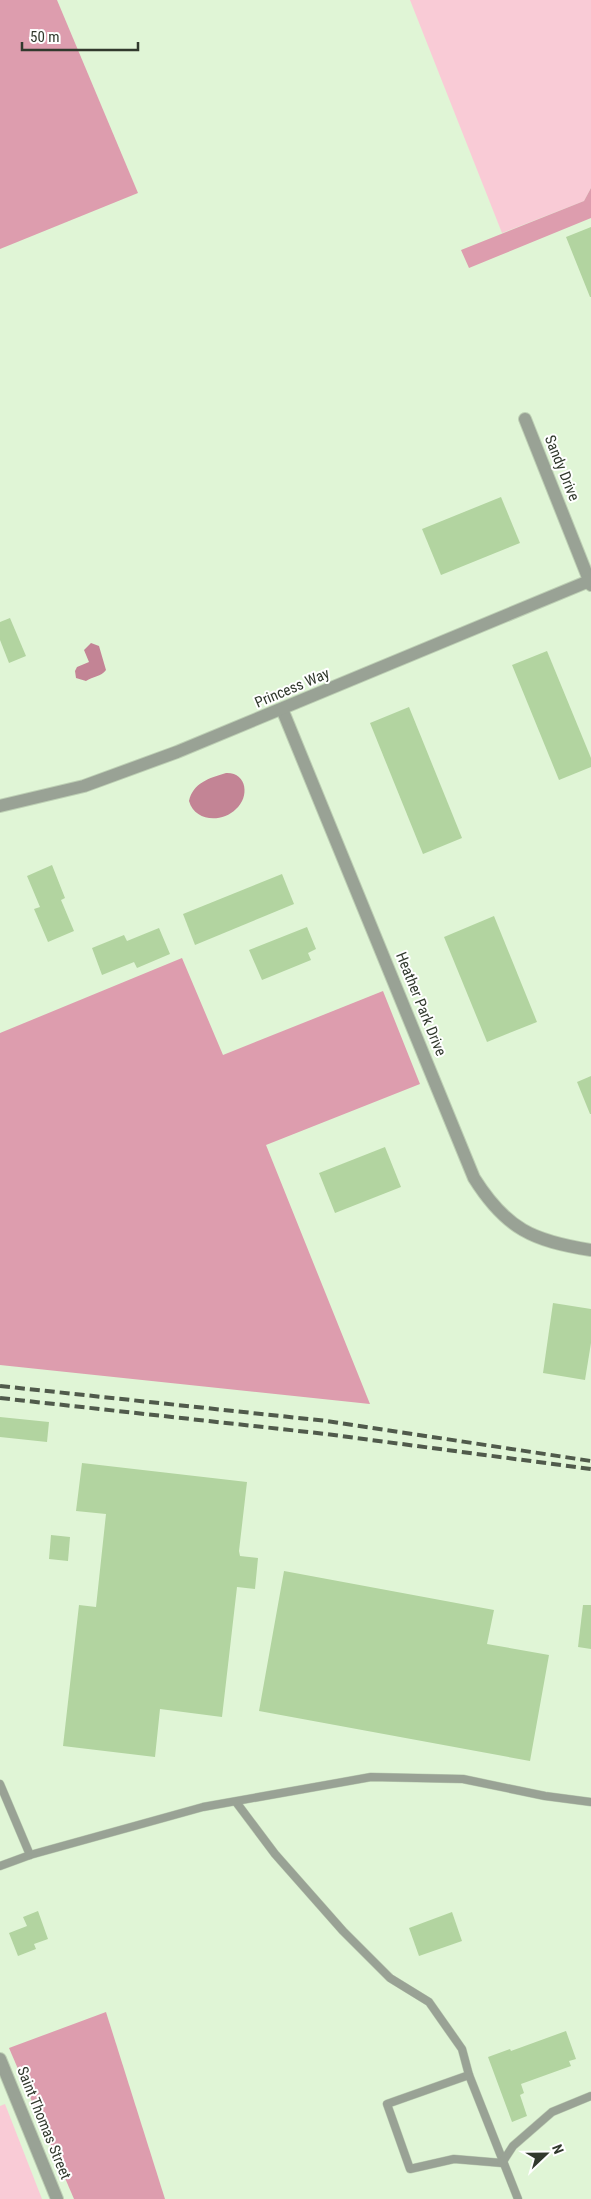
<svg xmlns="http://www.w3.org/2000/svg" width="591" height="2199" viewBox="0 0 591 2199" font-family="'Roboto Condensed',sans-serif">
	<style>
		.green { fill: #f9cbd6 }
		.forest { fill: #dd9dae }
		.water { fill: #c38495 }
		.building { fill: #b2d4a0 }
		.lines { fill: none; stroke-linecap: round; stroke-linejoin: round }
		.service-casing { stroke: #bdcfb4; stroke-width: 9 }
		.minor-casing { stroke: #bdcfb4; stroke-width: 14 }
		.service { stroke: #99a295; stroke-width: 8 }
		.minor { stroke: #99a295; stroke-width: 12 }
		.rail { stroke: #505a4b; stroke-width: 4; stroke-dasharray: 10 5; stroke-linecap: butt }
		.labels { text-anchor: middle; dominant-baseline: central; stroke-width: 4; stroke-linejoin: round; paint-order: stroke }
		.street-label { font-size: 15px; fill: #31392d; stroke: #fff }
	</style>
	<rect width="100%" height="100%" fill="#e0f5d6"/>
	<g class="green">
		<path d="M410 0H591V188L584 201 502 233Z"/>
		<path d="M5 2104 42 2199H0V2106Z"/>
	</g>
	<g class="forest">
		<path d="M0 0H57L138 193 0 249Z"/>
		<path d="M591 188V218L469 268 461 250 584 201Z"/>
		<path d="M182 958 223 1055 383 991 420 1084 266 1145 370 1404 0 1365V1033Z"/>
		<path d="M106 2012 165 2199H74L9 2048Z"/>
	</g>
	<g class="water">
		<path d="M91 643 99 646 106 670C101 677 93 676 86 681L76 678 75 671 77 667 89 662 84 650Z"/>
		<path d="M226 773C247 772 250 797 236 809 222 823 195 822 189 801 193 783 209 778 226 773Z"/>
	</g>
	<g class="building">
		<path d="M591 227V297H590L566 237Z"/>
		<path d="M501 497 520 543 441 575 422 529Z"/>
		<path d="M10 618 26 656 9 663 0 640V622Z"/>
		<path d="M547 651 591 758V767L559 780 512 665Z"/>
		<path d="M409 707 462 838 423 854 370 723Z"/>
		<path d="M52 865 65 898 61 900 74 931 48 942 34 909 40 907 27 876Z"/>
		<path d="M282 874 294 904 195 945 183 914Z"/>
		<path d="M494 916 537 1022 487 1042 444 937Z"/>
		<path d="M307 927 316 949 308 953 311 960 262 980 249 950Z"/>
		<path d="M159 928 170 954 137 968 134 962 102 975 92 948 124 935 127 941Z"/>
		<path d="M591 1076V1114H590L577 1082Z"/>
		<path d="M385 1147 401 1187 335 1213 319 1173Z"/>
		<path d="M553 1303 591 1309V1343L585 1380 543 1373Z"/>
		<path d="M0 1417 49 1422 47 1442 0 1437Z"/>
		<path d="M82 1463 247 1482 239 1551 240 1556 258 1558 255 1589 237 1587 222 1717 160 1709 155 1757 63 1746 79 1605 96 1607 106 1514 76 1511Z"/>
		<path d="M51 1535 70 1537 68 1561 49 1559Z"/>
		<path d="M284 1571 494 1610 487 1644 549 1655 530 1761 259 1711Z"/>
		<path d="M583 1605H591V1649L578 1647Z"/>
		<path d="M38 1911 48 1939 34 1944 36 1949 18 1956 9 1933 27 1926 23 1917Z"/>
		<path d="M452 1912 462 1941 419 1956 409 1928Z"/>
		<path d="M566 2031 576 2059 569 2061 571 2066 521 2084 524 2093 520 2095 527 2116 512 2122 488 2057 510 2049 511 2051Z"/>
	</g>
	<g class="lines">
		<defs>
			<g id="service">
				<path d="M0 1784 30 1855"/>
				<path d="M236 1802 275 1854 343 1931 390 1978 429 2002 462 2049 469 2075"/>
				<path d="M0 1866 30 1855 203 1807 371 1777 463 1779 545 1796 591 1802"/>
				<path d="M502 2163 454 2159 410 2169 387 2104 469 2075 518 2199"/>
				<path d="M502 2163 513 2146 552 2112 591 2096"/>
			</g>
			<g id="minor">
				<path d="M525 419 591 585"/>
				<path d="M282 709 474 1178C506 1229 533 1241 591 1250"/>
				<path d="M0 806 84 786 177 752 589 581"/>
				<path d="M0 2059 57 2199"/>
			</g>
		</defs>
		<use href="#service" class="service-casing"/>
		<use href="#minor" class="minor-casing"/>
		<use href="#service" class="service"/>
		<use href="#minor" class="minor"/>
		<g class="rail">
			<path d="M0 1386 327 1421 591 1461"/>
			<path d="M0 1398 326 1434 591 1469"/>
		</g>
	</g>
	<g class="labels">
		<g class="street-label">
			<text transform="translate(562 468) rotate(68)">Sandy Drive</text>
			<text transform="translate(292 688) rotate(-23)">Princess Way</text>
			<text transform="translate(421 1004) rotate(68)">Heather Park Drive</text>
			<text transform="translate(44 2123) rotate(68)">Saint Thomas Street</text>
		</g>
	</g>
	<g transform="translate(546 2154) rotate(68)" stroke="#ffffff" stroke-width="4" paint-order="stroke">
	<path d="M0-4L9 19L0 12L-9 19Z" fill="#31392d"/>
	<text y="-8" font-size="14" font-weight="bold" text-anchor="middle" fill="#31392d">N</text>
	</g>
	<path d="M22 42v8h116v-8" fill="none" stroke="#31392d" stroke-width="2.5"/>
	<text x="30" y="42" font-size="15" fill="#31392d" stroke="#ffffff" stroke-width="4" paint-order="stroke">50 m</text>
</svg>
